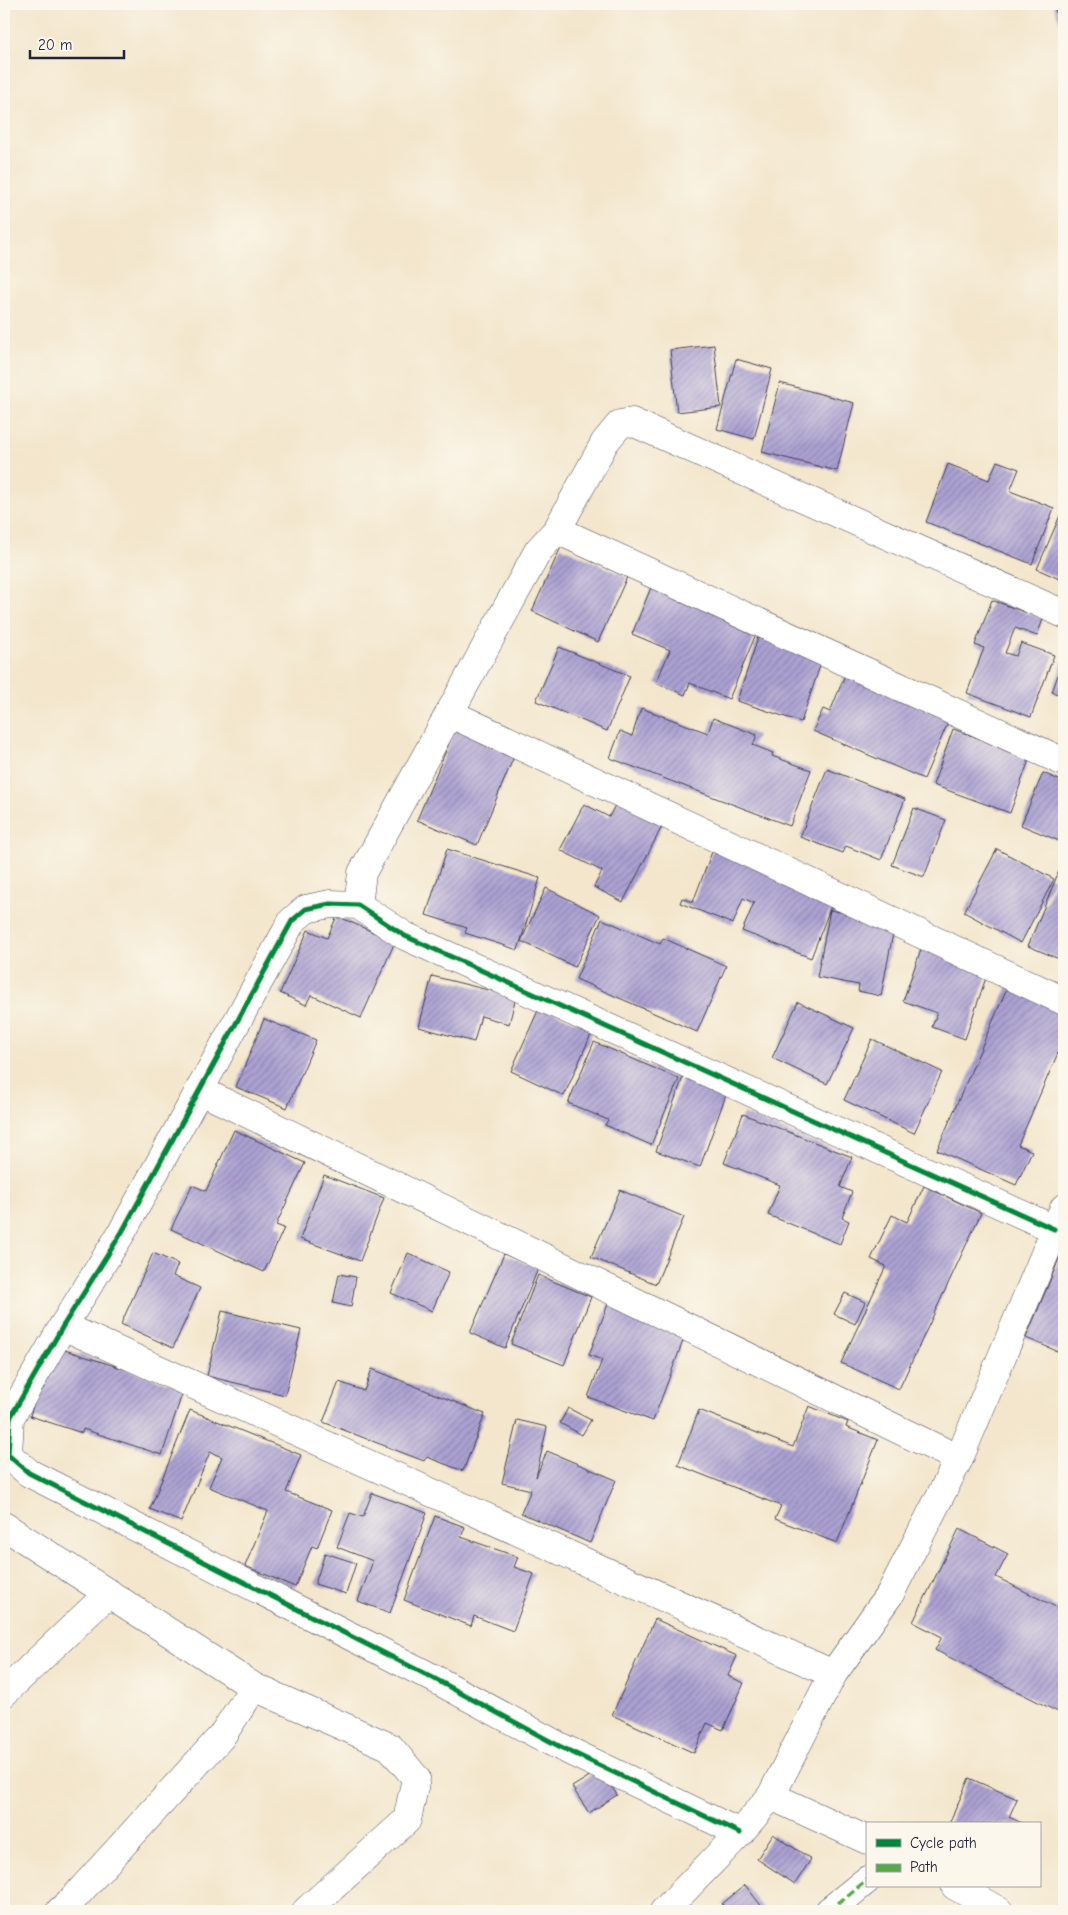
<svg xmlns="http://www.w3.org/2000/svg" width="1068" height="1915" viewBox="0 0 1068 1915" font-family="'Comic Neue',sans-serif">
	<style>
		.building { fill: url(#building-hatch) }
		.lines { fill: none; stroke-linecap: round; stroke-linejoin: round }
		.minor-casing { stroke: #413f51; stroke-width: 29 }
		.major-casing { stroke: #413f51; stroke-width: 29 }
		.minor { stroke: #fff; stroke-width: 28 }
		.major { stroke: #fff; stroke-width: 28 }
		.quiet { stroke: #53aa46; stroke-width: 4; stroke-dasharray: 8 4; stroke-linecap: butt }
		.cycleway-casing { stroke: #fbf7ec; stroke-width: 8 }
		.cycleway { stroke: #00873e; stroke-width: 5 }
	</style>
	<defs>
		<pattern id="building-hatch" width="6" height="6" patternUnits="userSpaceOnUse" patternTransform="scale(1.25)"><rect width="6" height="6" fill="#aca2d3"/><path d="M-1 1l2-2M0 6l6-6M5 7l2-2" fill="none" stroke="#8c84ac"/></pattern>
	</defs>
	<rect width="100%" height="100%" fill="#fbf7ec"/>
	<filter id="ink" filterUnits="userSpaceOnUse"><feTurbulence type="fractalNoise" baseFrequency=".02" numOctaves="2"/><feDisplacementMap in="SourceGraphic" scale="10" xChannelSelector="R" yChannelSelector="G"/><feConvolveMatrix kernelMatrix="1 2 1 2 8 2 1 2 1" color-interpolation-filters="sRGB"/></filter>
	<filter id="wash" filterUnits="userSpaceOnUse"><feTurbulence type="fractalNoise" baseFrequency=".0096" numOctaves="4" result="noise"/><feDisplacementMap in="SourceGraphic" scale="20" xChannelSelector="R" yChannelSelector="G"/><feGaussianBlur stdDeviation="1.12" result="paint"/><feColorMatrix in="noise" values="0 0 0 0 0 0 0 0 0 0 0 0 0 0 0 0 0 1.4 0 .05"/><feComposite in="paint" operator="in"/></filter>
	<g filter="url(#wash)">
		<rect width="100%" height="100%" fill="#f3e6cc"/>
		<g id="blocks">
			<g class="building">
				<path d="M1053 4H1064V34Z"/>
				<path d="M714 345 721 407 677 412 670 350Z"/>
				<path d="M736 359 772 369 754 439 717 429Z"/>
				<path d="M780 383 854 403 837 471 762 452Z"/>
				<path d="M997 461 1019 469 1010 491 1054 508 1032 564 926 522 948 464 989 480Z"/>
				<path d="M1062 511 1064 512V581L1037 569Z"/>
				<path d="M561 547 627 577 598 642 532 611Z"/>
				<path d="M652 585 758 629 729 699 690 683 685 695 656 683 670 650 632 634Z"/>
				<path d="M992 600 1043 619 1037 636 1015 628 1005 653 1016 656 1021 643 1054 655 1031 717 967 693 984 648 975 645Z"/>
				<path d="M758 638 822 660 801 722 737 701Z"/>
				<path d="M559 647 630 676 607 731 536 701Z"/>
				<path d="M1064 658V696L1052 692Z"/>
				<path d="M845 675 949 720 924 779 813 731 823 709 830 712Z"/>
				<path d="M641 708 708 733 713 718 757 735 753 745 773 753 772 756 811 770 790 826 610 758 620 731 632 736Z"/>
				<path d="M455 729 515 754 477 845 417 820Z"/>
				<path d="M953 729 1030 757 1010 813 933 785Z"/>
				<path d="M827 769 905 799 881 860 846 846 843 853 800 837Z"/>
				<path d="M1043 773 1064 782V843L1021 825Z"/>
				<path d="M619 797 665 821 623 902 594 887 602 871 560 850 584 804 609 817Z"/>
				<path d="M914 808 946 820 924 877 892 865Z"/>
				<path d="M715 844 833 901 811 958 742 931 754 903 743 898 733 924 680 903 682 898 693 902Z"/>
				<path d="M447 849 540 878 518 950 465 933 467 928 426 915Z"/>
				<path d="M997 849 1054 879 1021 943 964 912Z"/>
				<path d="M1064 859V961L1028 946Z"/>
				<path d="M546 888 600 915 575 967 521 941Z"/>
				<path d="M830 910 895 923 881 996 858 991 859 985 817 977Z"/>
				<path d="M337 916 395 942 361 1018 311 995 306 1005 280 993 308 930 327 938Z"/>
				<path d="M602 919 660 944 663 938 726 966 697 1032 576 979Z"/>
				<path d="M921 949 988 972 965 1039 932 1027 937 1013 903 1001Z"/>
				<path d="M432 976 516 997 509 1024 481 1016 474 1042 419 1027Z"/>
				<path d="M1011 979 1064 1003V1039L1018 1145 1032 1151 1016 1185 937 1150Z"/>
				<path d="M798 1002 854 1028 827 1084 772 1058Z"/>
				<path d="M540 1006 593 1030 564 1096 511 1071Z"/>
				<path d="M264 1019 316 1040 287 1108 236 1087Z"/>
				<path d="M872 1039 942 1072 914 1133 844 1100Z"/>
				<path d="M594 1042 679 1079 651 1145 605 1125 608 1120 568 1103Z"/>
				<path d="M683 1077 727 1092 700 1167 656 1151Z"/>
				<path d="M743 1114 852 1157 840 1187 852 1192 842 1218 849 1221 840 1244 768 1215 780 1185 724 1163Z"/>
				<path d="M234 1130 305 1163 276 1225 284 1228 264 1272 171 1229 192 1185 206 1191Z"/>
				<path d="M324 1175 384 1198 360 1261 300 1239Z"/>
				<path d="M924 1186 981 1213 899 1389 841 1363 886 1266 871 1259 892 1215 907 1222Z"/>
				<path d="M620 1190 684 1217 656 1284 591 1257Z"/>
				<path d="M1064 1247V1354L1026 1338Z"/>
				<path d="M153 1253 178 1264 173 1276 200 1288 173 1348 121 1324Z"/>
				<path d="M408 1253 449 1272 432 1311 391 1293Z"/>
				<path d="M504 1254 538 1269 505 1348 470 1333Z"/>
				<path d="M339 1274 356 1277 351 1307 333 1303Z"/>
				<path d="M538 1275 591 1297 564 1365 511 1344Z"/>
				<path d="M845 1293 865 1302 855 1324 834 1314Z"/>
				<path d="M608 1304 686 1333 653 1421 588 1397 602 1360 589 1355Z"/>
				<path d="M222 1311 301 1330 285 1395 207 1376Z"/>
				<path d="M52 1346 184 1388 162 1455 83 1429 82 1433 30 1416Z"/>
				<path d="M372 1369 485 1414 463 1471 427 1457 424 1461 323 1422 339 1382 364 1391Z"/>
				<path d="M809 1406 848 1422 846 1427 878 1440 837 1543 775 1519 781 1506 678 1465 699 1410 793 1447Z"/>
				<path d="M568 1408 591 1420 582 1435 560 1423Z"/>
				<path d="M190 1410 301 1455 286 1492 332 1510 317 1548 312 1546 295 1587 245 1566 268 1511 209 1487 222 1457 210 1452 181 1522 150 1509Z"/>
				<path d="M517 1420 547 1427 536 1477 547 1451 616 1480 590 1543 521 1513 531 1490 502 1483Z"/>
				<path d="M372 1493 427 1513 390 1613 358 1601 373 1561 337 1547 350 1513 363 1517Z"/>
				<path d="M435 1516 465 1527 461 1537 518 1557 514 1567 534 1574 513 1631 474 1616 471 1626 404 1600Z"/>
				<path d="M959 1529 1008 1554 996 1577 1064 1611V1715L935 1650 942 1637 913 1622Z"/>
				<path d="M325 1553 356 1563 346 1594 315 1584Z"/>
				<path d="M655 1619 737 1656 728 1676 744 1683 723 1730 707 1723 694 1753 612 1715Z"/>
				<path d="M601 1769 617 1795 589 1813 572 1787Z"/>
				<path d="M969 1778 1017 1799 1009 1817 1024 1824H949Z"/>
				<path d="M773 1834 811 1859 795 1884 757 1859Z"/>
				<path d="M745 1885 763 1908 759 1911H728L722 1904Z"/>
			</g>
		</g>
	</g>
	<g filter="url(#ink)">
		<use href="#blocks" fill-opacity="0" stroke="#413f51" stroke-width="1"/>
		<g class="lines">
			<defs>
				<g id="minor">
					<path d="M557 530 1064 762"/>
					<path d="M449 713 1064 1001"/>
					<path d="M358 905 362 873 538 551 557 530 605 442 620 424 632 422 1064 614"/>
					<path d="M199 1090 959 1459"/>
					<path d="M63 1326 833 1674"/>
					<path d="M4 1526 254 1687 390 1747 416 1778 407 1820 306 1911"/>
					<path d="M4 1693 109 1593"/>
					<path d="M771 1796 867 1840"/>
					<path d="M740 1833 559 1746 433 1678 29 1473 8 1455 10 1418 63 1326 122 1232 292 921 306 909 330 904 358 905 405 936 1054 1229"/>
					<path d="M955 1886 999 1911"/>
					<path d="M60 1911 72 1900 221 1737 254 1687"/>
					<path d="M829 1911 867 1880"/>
				</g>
				<path id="major" d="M664 1911 740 1833 771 1796 833 1674 890 1594 959 1459 1064 1208"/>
			</defs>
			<use href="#minor" class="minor-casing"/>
			<use href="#major" class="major-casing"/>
			<use href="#minor" class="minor"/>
			<use href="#major" class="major"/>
			<path class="quiet" d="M829 1911 867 1880"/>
			<defs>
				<path id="cycleway" d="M740 1833 559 1746 433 1678 29 1473 8 1455 10 1418 63 1326 122 1232 292 921 306 909 330 904 358 905 405 936 1054 1229"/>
			</defs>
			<use href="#cycleway" class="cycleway-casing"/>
			<use href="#cycleway" class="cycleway"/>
		</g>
	</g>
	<rect width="1068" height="1915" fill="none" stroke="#fbf7ec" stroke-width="20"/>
	<rect x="866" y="1822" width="175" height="65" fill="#fbf7ec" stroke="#a4a2a5"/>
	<rect x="876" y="1839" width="25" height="8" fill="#00873e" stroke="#a4a2a5"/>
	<text x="910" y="1848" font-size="15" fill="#22223b">Cycle path</text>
	<rect x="876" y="1864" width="25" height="8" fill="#53aa46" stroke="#a4a2a5"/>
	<text x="910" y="1872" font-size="15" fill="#22223b">Path</text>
	<path d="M30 50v8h94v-8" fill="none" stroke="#22223b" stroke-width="2.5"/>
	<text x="38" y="50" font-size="15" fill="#22223b" stroke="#fbf7ec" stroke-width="4" paint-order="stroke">20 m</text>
</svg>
